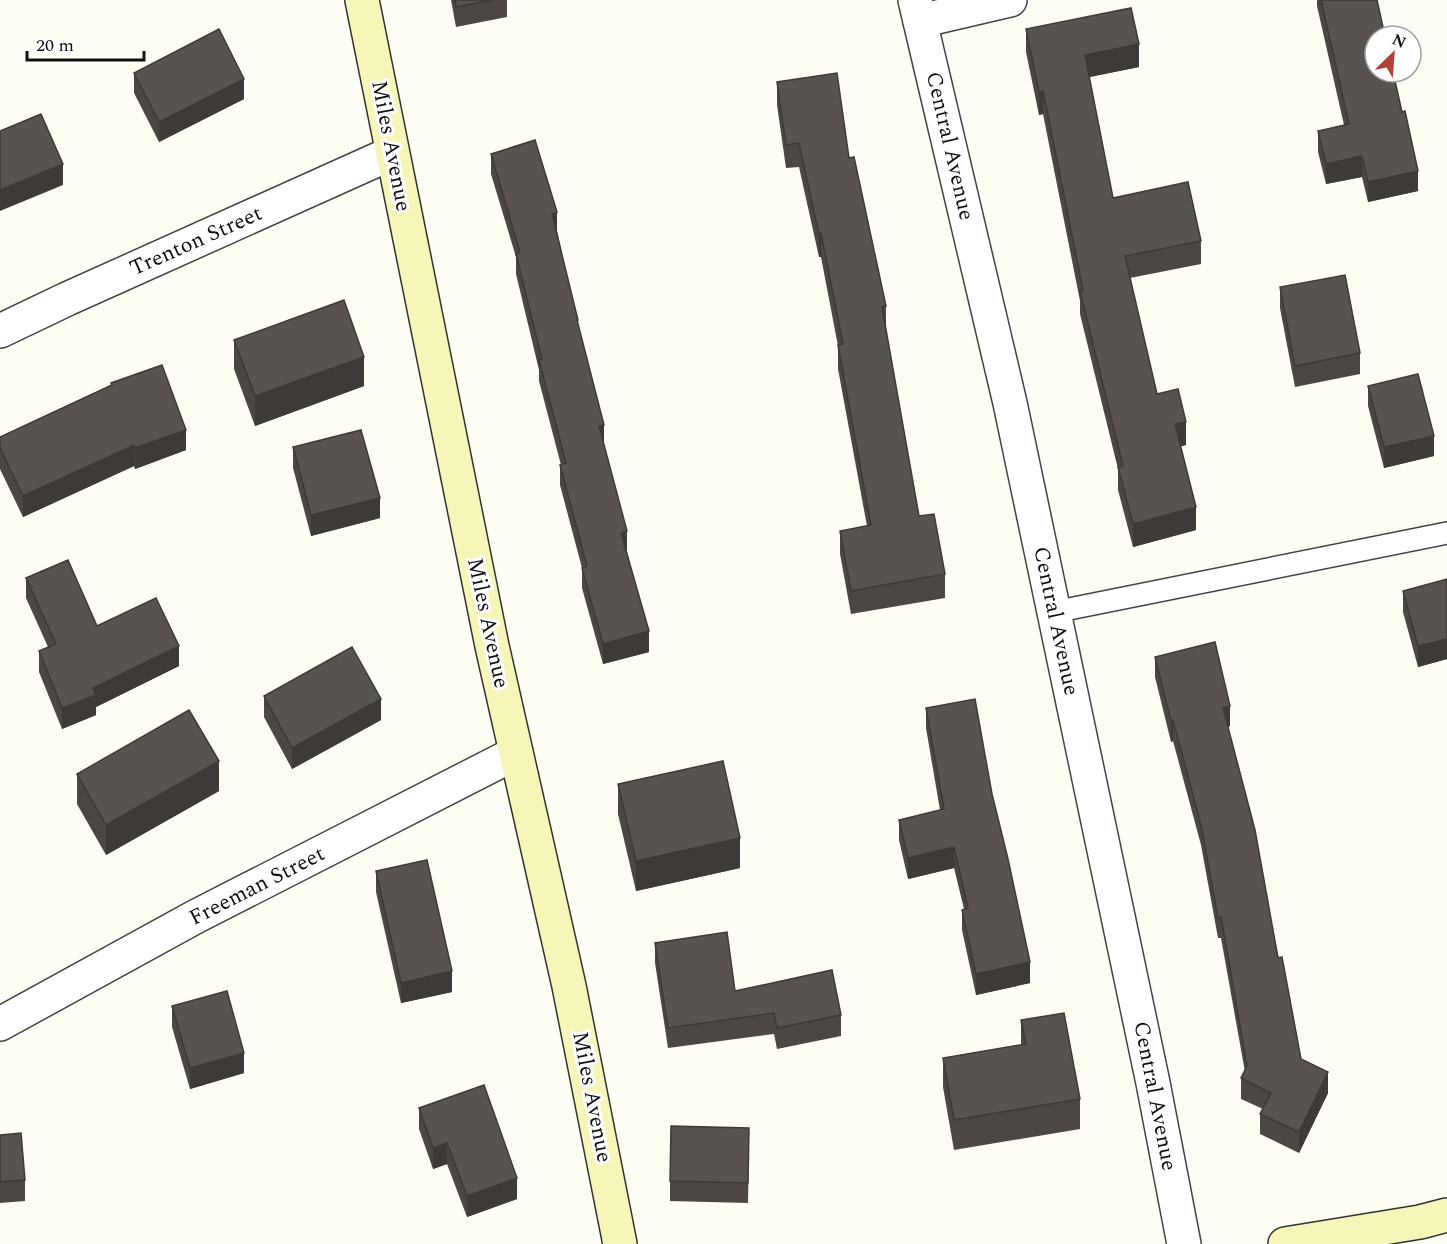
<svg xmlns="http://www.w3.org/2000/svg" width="1447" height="1244" viewBox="0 0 1447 1244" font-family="Spectral,serif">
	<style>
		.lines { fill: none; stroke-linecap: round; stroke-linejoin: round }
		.lane-casing { stroke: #434343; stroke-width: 24 }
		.street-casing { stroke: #434343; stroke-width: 36 }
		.secondary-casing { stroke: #323232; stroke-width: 36 }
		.lane { stroke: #fff; stroke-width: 21 }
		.street { stroke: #fff; stroke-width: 33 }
		.secondary { stroke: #f5f6b7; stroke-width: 33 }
		.wall { fill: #4c4743 }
		.shaded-wall { fill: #3e3a37 }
		.building { fill: #58534e; stroke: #3e3a37; stroke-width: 1.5 }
		.labels { text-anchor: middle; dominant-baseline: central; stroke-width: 6; stroke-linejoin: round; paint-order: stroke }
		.street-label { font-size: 22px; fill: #101010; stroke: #fff }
	</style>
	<rect width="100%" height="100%" fill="#fefdf4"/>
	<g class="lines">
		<defs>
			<path id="lane" d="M1054 612 1447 533"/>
			<g id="street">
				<path d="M915 0 1010 403 1153 1083 1184 1244"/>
				<path d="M920 21 1010 0"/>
				<path d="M0 331 67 299 392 153"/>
				<path d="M0 1024 195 917 516 753"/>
			</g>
			<g id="secondary">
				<path d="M362 0 492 646 569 986 620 1244"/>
				<path d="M1285 1244 1420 1222 1447 1215"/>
			</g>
		</defs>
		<use href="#lane" class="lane-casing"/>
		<use href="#street" class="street-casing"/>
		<use href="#secondary" class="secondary-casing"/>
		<use href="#lane" class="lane"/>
		<use href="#street" class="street"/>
		<use href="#secondary" class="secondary"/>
	</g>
	<g class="wall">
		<path d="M451 0H507V17L456 27Z"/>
		<path d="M1317 0H1377L1418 191 1368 202 1362 177 1326 184 1318 152V131L1344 125 1317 6Z"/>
		<path d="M1026 29 1139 67 1089 77 1113 198 1201 241V264L1130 278 1157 394 1186 445 1181 446 1196 530 1133 547 1118 490V469L1080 314V301L1043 114 1039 115 1026 52Z"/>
		<path d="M134 73 244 99 159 142 134 93Z"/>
		<path d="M777 82 849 158 886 306V330L919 516 945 574V598L851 614 840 554V531L867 526 838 369V346L821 257H819L799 167 786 168 777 105Z"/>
		<path d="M491 154 557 231 578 327 649 652 603 664 582 588V568L560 485V465H561L539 381V370L516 274V257L491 174Z"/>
		<path d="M1280 287 1360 353V374L1295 387 1280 308Z"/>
		<path d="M234 340 364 386 255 426 234 369Z"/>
		<path d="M111 383 186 450 135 469 134 466 23 517 0 469V437L111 385Z"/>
		<path d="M1368 386 1434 456 1384 468 1368 406Z"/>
		<path d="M293 447 380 518 311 536 293 468Z"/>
		<path d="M26 578 97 626 179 666 96 707V715L62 729 39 672V651L48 647 26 598Z"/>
		<path d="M1447 579V659L1418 667 1403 612V591Z"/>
		<path d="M1155 657 1230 726 1228 727 1301 1059 1328 1093 1299 1153 1260 1134V1114L1263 1109 1241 1099V1078L1245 1072 1221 938H1218L1201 845 1173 741 1171 742 1155 677Z"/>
		<path d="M264 696 381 720 292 769 264 717Z"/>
		<path d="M926 708 992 794 1030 983 976 995 962 930V910L964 909 954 868 908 879 899 840V820L940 810 926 728Z"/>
		<path d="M77 774 219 791 106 855 77 804Z"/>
		<path d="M618 784 740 868 636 891 618 814Z"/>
		<path d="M376 871 452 992 401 1003 376 892Z"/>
		<path d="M655 943 735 991 841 1015V1036L777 1049 774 1034 668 1048 655 963Z"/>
		<path d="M172 1006 244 1073 190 1089 172 1027Z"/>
		<path d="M1021 1020 1080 1099V1129L954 1150 943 1087V1058L1021 1045Z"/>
		<path d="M419 1108 517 1199 467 1217 447 1164 433 1169 419 1129Z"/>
		<path d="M0 1135 25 1180V1201L0 1203Z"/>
		<path d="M749 1149 748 1203 670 1201V1181Z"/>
	</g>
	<g class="shaded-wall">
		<path d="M1139 44V67L1085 78V55Z"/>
		<path d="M244 79V99L159 142V122Z"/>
		<path d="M1043 91V114L1039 115V92Z"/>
		<path d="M1362 156V177L1326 184V164Z"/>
		<path d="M63 164V185L0 211V190Z"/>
		<path d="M1418 171V191L1368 202V182Z"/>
		<path d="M557 212V233L552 214Z"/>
		<path d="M821 233V257H819V234Z"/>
		<path d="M364 357V386L255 426V396Z"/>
		<path d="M1186 422V445L1175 448V424Z"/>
		<path d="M604 425V446L599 426Z"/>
		<path d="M186 430V450L135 469V448Z"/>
		<path d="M1434 436V456L1384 468V447Z"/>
		<path d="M134 445V466L23 517V496Z"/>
		<path d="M380 498V518L311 536V515Z"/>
		<path d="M1196 507V530L1133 547V524Z"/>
		<path d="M627 531V552L621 533Z"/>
		<path d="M649 631V652L603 664V644Z"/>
		<path d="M1447 639V659L1418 667V646Z"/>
		<path d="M179 646V666L96 707V715L62 729V708L93 688Z"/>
		<path d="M381 699V720L292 769V748Z"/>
		<path d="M1230 706V726L1223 728V708Z"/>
		<path d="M1173 720V741L1171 742V721Z"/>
		<path d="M219 761V791L106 855V825Z"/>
		<path d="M740 838V868L636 891V861Z"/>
		<path d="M954 847V868L908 879V858Z"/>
		<path d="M1030 962V983L976 995V974Z"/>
		<path d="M452 971V992L401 1003V983Z"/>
		<path d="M244 1053V1073L190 1089V1068Z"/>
		<path d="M1328 1072V1093L1299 1153V1132Z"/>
		<path d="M447 1143V1164L433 1169V1148Z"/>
		<path d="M517 1178V1199L467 1217V1196Z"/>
	</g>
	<g class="building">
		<path d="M455 0H492L456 7Z"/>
		<path d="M1321 0H1377L1385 36H1375V72H1393L1402 112 1405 111 1418 171 1368 182 1362 156 1326 164 1318 131 1349 124Z"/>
		<path d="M1131 8 1139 44 1085 55 1113 198 1188 182 1201 241 1125 256 1157 394 1178 389 1186 422 1175 424 1196 507 1133 524 1118 467 1123 466 1080 291 1083 290 1043 91 1039 92 1026 29Z"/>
		<path d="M219 29 244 79 159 122 134 73Z"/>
		<path d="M837 73 849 158 854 157 886 306 882 307 919 516 934 514 945 574 851 591 840 531 871 525 838 345 843 344 821 233 819 234 799 143 786 145 777 82Z"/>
		<path d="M41 114 63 164 0 190V131Z"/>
		<path d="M535 140 557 212 552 214 578 320H577L604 425 599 426 627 531 621 533 649 631 603 644 582 568 587 566 560 465 566 463 539 360 542 359 516 254 520 252 491 154Z"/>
		<path d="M1345 275 1360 353 1295 366 1280 287Z"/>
		<path d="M344 300 364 357 255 396 234 340Z"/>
		<path d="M162 365 186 430 135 448 134 445 23 496 0 448V437L112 385 111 383Z"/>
		<path d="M1418 374 1434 436 1384 447 1368 386Z"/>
		<path d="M361 430 380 498 311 515 293 447Z"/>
		<path d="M68 560 97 626 156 598 179 646 93 688 96 695 62 708 39 651 56 644 26 578Z"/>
		<path d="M1447 579V639L1418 646 1403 591Z"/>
		<path d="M1215 642 1230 706 1223 708 1255 830 1278 958 1282 957 1301 1059 1328 1072 1299 1132 1260 1114 1271 1093 1241 1078 1247 1066 1221 917 1218 918 1201 825 1173 720 1171 721 1155 657Z"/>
		<path d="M352 647 381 699 292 748 264 696Z"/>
		<path d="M975 699 992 794 1008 859 1030 962 976 974 962 910 968 908 954 847 908 858 899 820 944 809 926 708Z"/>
		<path d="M189 710 219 761 106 825 77 774Z"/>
		<path d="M723 761 740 838 636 861 618 784Z"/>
		<path d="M427 860 452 971 401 983 376 871Z"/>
		<path d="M727 932 735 991 832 970 841 1015 777 1028 774 1013 668 1028 655 943Z"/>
		<path d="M227 991 244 1053 190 1068 172 1006Z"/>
		<path d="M1064 1013 1080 1099 954 1120 943 1058 1026 1044 1021 1020Z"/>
		<path d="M484 1085 517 1178 467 1196 447 1143 433 1148 419 1108Z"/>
		<path d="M671 1126 749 1128 748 1183 670 1181Z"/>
		<path d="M21 1133 25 1180 0 1182V1135Z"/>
	</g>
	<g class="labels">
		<g class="street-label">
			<text transform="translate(391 146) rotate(79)">Miles Avenue</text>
			<text transform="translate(950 146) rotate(77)">Central Avenue</text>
			<text transform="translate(196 241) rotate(-24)">Trenton Street</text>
			<text transform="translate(1056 621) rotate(78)">Central Avenue</text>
			<text transform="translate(488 623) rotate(78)">Miles Avenue</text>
			<text transform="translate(257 886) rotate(-27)">Freeman Street</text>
			<text transform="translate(1155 1096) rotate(79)">Central Avenue</text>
			<text transform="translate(592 1097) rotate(79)">Miles Avenue</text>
		</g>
	</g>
	<g transform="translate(1393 54) rotate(25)"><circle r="28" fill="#ffffff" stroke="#9f9f9f" stroke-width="1.5"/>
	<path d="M0-4.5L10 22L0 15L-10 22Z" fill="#b14037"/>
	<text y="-9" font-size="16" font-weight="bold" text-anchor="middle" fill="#101010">N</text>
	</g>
	<path d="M27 51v9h117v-9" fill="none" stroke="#101010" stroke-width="3"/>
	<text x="36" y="51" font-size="18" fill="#101010" stroke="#ffffff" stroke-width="4.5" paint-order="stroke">20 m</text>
</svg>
